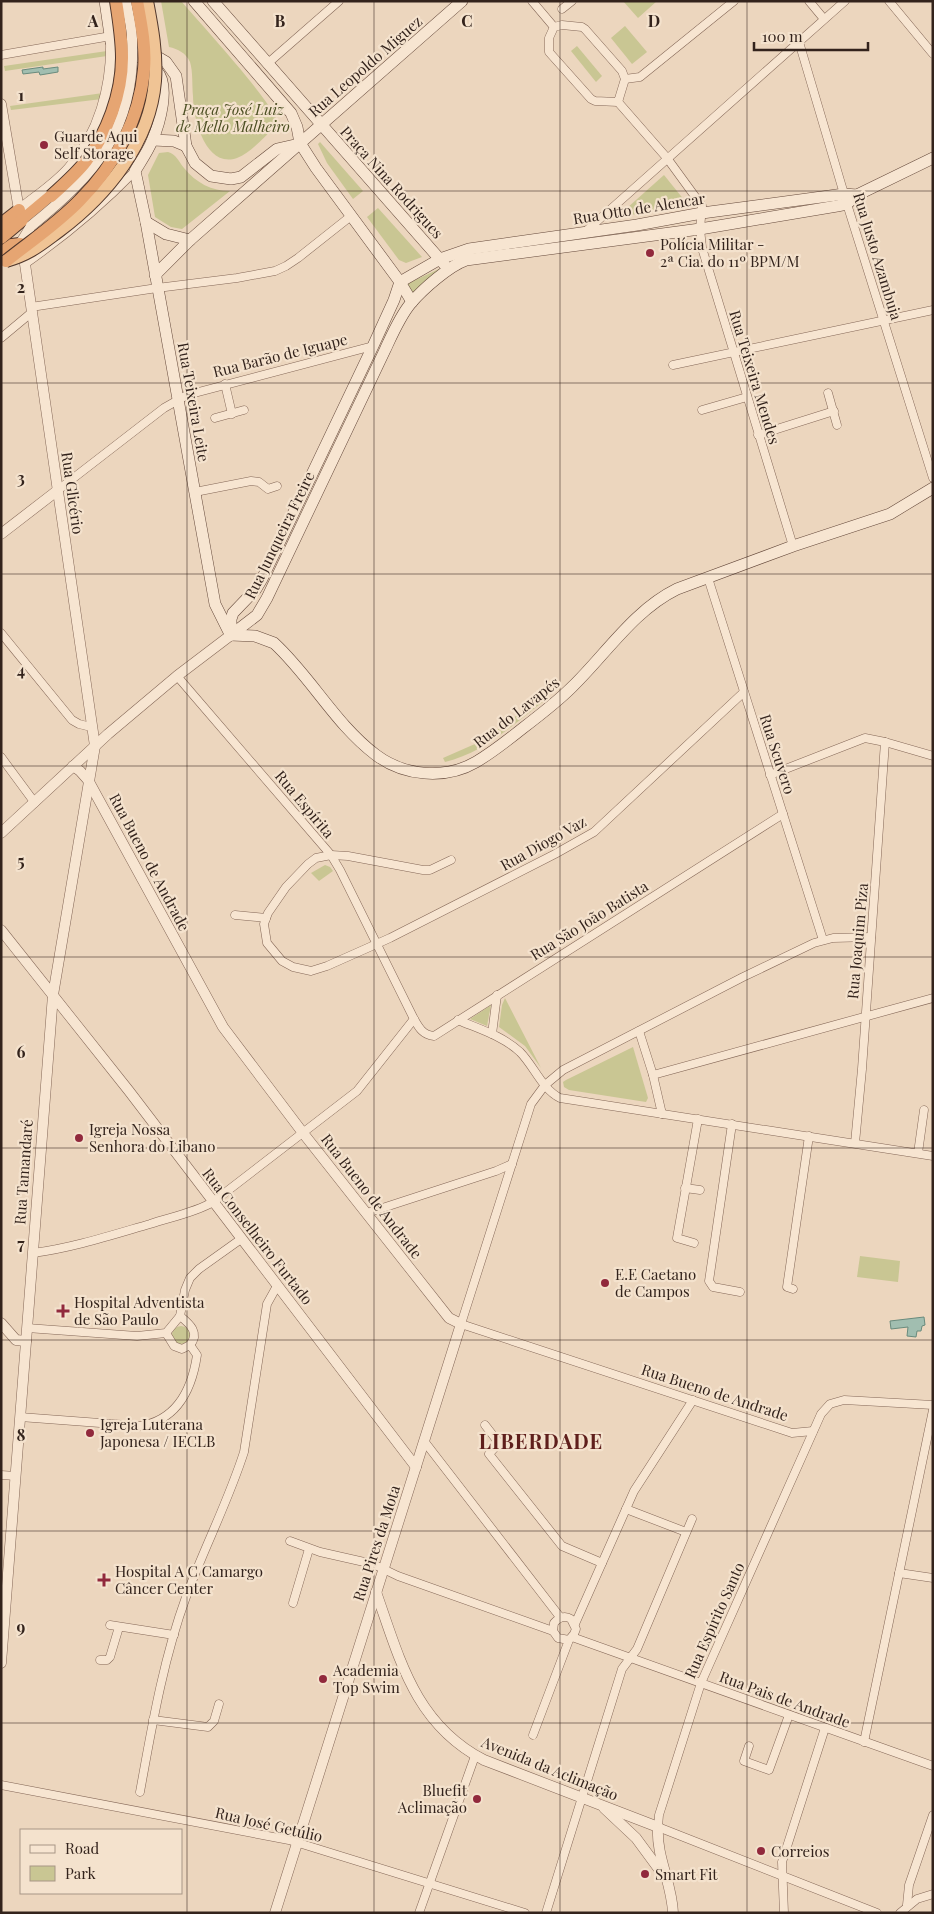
<svg xmlns="http://www.w3.org/2000/svg" width="934" height="1914" viewBox="0 0 934 1914" font-family="'Playfair Display',serif">
	<style>
		.green { fill: #c9c693 }
		.water { fill: #a1beb0; stroke: #698b7d }
		.lines { fill: none; stroke-linecap: round; stroke-linejoin: round }
		.minor-casing { stroke: #846757; stroke-width: 9 }
		.tertiary-casing { stroke: #846757; stroke-width: 11 }
		.secondary-casing { stroke: #65493b; stroke-width: 12 }
		.trunk-casing { stroke: #51372c; stroke-width: 14 }
		.minor { stroke: #f7e5d1; stroke-width: 8 }
		.tertiary { stroke: #f7e5d1; stroke-width: 10 }
		.secondary { stroke: #f7e5d1; stroke-width: 11 }
		.trunk { stroke: #e6a572; stroke-width: 12 }
		.tertiary-bridge-casing { stroke: #846757; stroke-width: 11; stroke-linecap: butt }
		.primary-bridge-casing { stroke: #51372c; stroke-width: 14; stroke-linecap: butt }
		.trunk-bridge-casing { stroke: #51372c; stroke-width: 14; stroke-linecap: butt }
		.tertiary-bridge { stroke: #f7e5d1; stroke-width: 10 }
		.primary-bridge { stroke: #f0c495; stroke-width: 12 }
		.trunk-bridge { stroke: #e6a572; stroke-width: 12 }
		.grid { fill: none; stroke: #33231c; stroke-width: 1; stroke-opacity: 0.55 }
		.poi-dot { fill: #91293c; stroke: #f4e2cd; stroke-width: 2 }
		.labels { text-anchor: middle; dominant-baseline: central; stroke-width: 4.5; stroke-linejoin: round; paint-order: stroke }
		.street-label { font-size: 15px; fill: #33231c; stroke: #f4e2cd }
		.park-label { font-size: 15px; font-style: italic; fill: #4c4f23; stroke: #f4e2cd }
		.poi-label { font-size: 15px; fill: #33231c; stroke: #f4e2cd; text-anchor: start }
		.district-label { font-size: 20px; font-weight: bold; letter-spacing: 1px; fill: #5f1f1c; stroke: #f4e2cd }
		.grid-label { font-size: 16px; text-anchor: middle; font-weight: bold; fill: #33231c; stroke: #f4e2cd; stroke-width: 4.5; stroke-linejoin: round; paint-order: stroke }
	</style>
	<rect width="100%" height="100%" fill="#ecd6be"/>
	<g class="green">
		<path d="M161 1H181C198 21 276 105 278 124 266 135 252 152 237 158 206 169 193 119 193 96 192 87 193 71 190 62 186 53 178 49 169 47Z"/>
		<path d="M623 1H657L638 18Z"/>
		<path d="M625 26 647 52 632 64 611 38Z"/>
		<path d="M577 46 602 76 596 82 571 51Z"/>
		<path d="M107 51V56L5 71 4 66Z"/>
		<path d="M103 93 102 99 11 110 10 106Z"/>
		<path d="M320 142 363 191 353 199 327 163 318 144Z"/>
		<path d="M168 152C176 154 179 162 184 168 196 183 212 191 230 191L182 229 171 227 155 217 148 175 159 153Z"/>
		<path d="M664 175 689 206 617 217Z"/>
		<path d="M378 208 422 257 406 263 399 260 367 217Z"/>
		<path d="M441 268 413 293 407 284Z"/>
		<path d="M541 697 544 701C513 725 483 753 445 762L443 758 484 740Z"/>
		<path d="M325 865 330 867 333 871 319 881 311 873Z"/>
		<path d="M505 998 541 1068 525 1046 499 1027 502 1005Z"/>
		<path d="M491 1005 487 1026 470 1019Z"/>
		<path d="M633 1047 648 1098 646 1102 569 1090 564 1087 563 1082 566 1080Z"/>
		<path d="M860 1256 900 1261 898 1282 857 1277Z"/>
		<circle cx="181" cy="1335" r="9"/>
	</g>
	<g class="water">
		<path d="M43 67V69L58 67V72L40 75 39 72 23 74 22 70Z"/>
		<path d="M924 1317 925 1325 922 1326 921 1331H917L916 1337 907 1336 908 1327 891 1329 890 1321Z"/>
	</g>
	<g class="lines">
		<defs>
			<g id="minor">
				<path d="M532 1 554 27"/>
				<path d="M809 1 824 19"/>
				<path d="M889 1 933 54"/>
				<path d="M562 9 572 1"/>
				<path d="M562 25 582 27 585 29 622 71 625 79 618 102 595 101 591 99 549 52V38L554 27Z"/>
				<path d="M799 42 847 204 933 478"/>
				<path d="M1 55 111 36"/>
				<path d="M267 64 339 1"/>
				<path d="M625 79 640 77 734 1"/>
				<path d="M618 102 667 158 702 206 700 229 702 248 793 546"/>
				<path d="M585 232 845 1"/>
				<path d="M25 264C65 236 101 206 135 171"/>
				<path d="M31 307 157 288 237 278 275 271 286 266 298 258 351 216"/>
				<path d="M1 338 31 313"/>
				<path d="M673 365 933 310"/>
				<path d="M225 384 232 414"/>
				<path d="M828 393 837 425"/>
				<path d="M702 410 747 397"/>
				<path d="M215 418 244 410"/>
				<path d="M758 435 834 411"/>
				<path d="M58 490 164 408 187 395 373 346"/>
				<path d="M195 492 251 481 259 482 268 489 277 486"/>
				<path d="M708 578 823 940"/>
				<path d="M1 633 72 720 79 724 91 727"/>
				<path d="M177 676 331 855 340 870 414 1019C419 1028 423 1035 434 1036L783 814"/>
				<path d="M1 757 35 803"/>
				<path d="M770 775 865 738 885 742 933 756"/>
				<path d="M451 860 430 870H423L348 856 331 855 316 858 308 864 286 887 268 913 264 924 267 943 282 961 293 967 311 971 327 966 390 938 555 854 594 832 744 692"/>
				<path d="M235 915 266 918"/>
				<path d="M458 1020C479 1029 503 1036 520 1052 534 1066 542 1089 560 1098L933 1156"/>
				<path d="M639 1031 653 1075 662 1114"/>
				<path d="M492 1034 497 995"/>
				<path d="M653 1075 933 998"/>
				<path d="M732 1124 709 1281 713 1287 740 1292"/>
				<path d="M855 1143 862 1069 885 742"/>
				<path d="M918 1153 924 1110"/>
				<path d="M685 1188 700 1190"/>
				<path d="M367 1213 496 1171 512 1164"/>
				<path d="M694 1243 677 1238 698 1119"/>
				<path d="M33 1253C72 1248 112 1235 150 1224 171 1217 194 1213 213 1202L357 1091 414 1019"/>
				<path d="M793 1289 787 1287 809 1136"/>
				<path d="M180 1316C190 1324 200 1333 190 1345"/>
				<path d="M27 1328 137 1336 166 1333 180 1316 185 1290 190 1278 199 1269 241 1239"/>
				<path d="M166 1333 174 1346 182 1349 190 1345"/>
				<path d="M20 1417 140 1426C177 1420 192 1389 197 1355L190 1345"/>
				<path d="M485 1425 499 1443 489 1454 562 1546 602 1563"/>
				<path d="M813 1431 792 1433 461 1324 531 1104 545 1085 563 1070 743 977 814 943 833 938 871 937"/>
				<path d="M424 1441 560 1617"/>
				<path d="M1 1475 16 1476"/>
				<path d="M626 1509 686 1532"/>
				<path d="M290 1541 320 1552 373 1564 398 1576 553 1631"/>
				<path d="M899 1573 933 1578"/>
				<path d="M293 1603 309 1549"/>
				<path d="M575 1624 634 1491 693 1400"/>
				<path d="M110 1625 174 1635"/>
				<path d="M572 1637 933 1766"/>
				<path d="M100 1660H107L110 1657 119 1627"/>
				<path d="M153 1720 208 1727 214 1721 219 1704"/>
				<path d="M533 1735 569 1640 574 1634 576 1629 571 1619C565 1615 559 1617 554 1623L553 1631 558 1638 569 1640"/>
				<path d="M864 1742 933 1410"/>
				<path d="M749 1746 744 1761 769 1770 789 1715"/>
				<path d="M1 1785 289 1840 525 1913"/>
				<path d="M140 1792C152 1726 163 1660 186 1597 204 1548 228 1502 244 1452L267 1304 277 1286"/>
				<path d="M907 1905 909 1885 933 1815"/>
				<path d="M419 1913 475 1756"/>
				<path d="M546 1913 622 1669 637 1649 692 1519"/>
				<path d="M784 1913 782 1862 825 1728"/>
				<path d="M877 1913 658 1827 659 1815 701 1683 821 1414 830 1404 844 1400 933 1405"/>
				<path d="M900 1913 917 1899 933 1894"/>
			</g>
			<g id="tertiary">
				<path d="M1 104 19 210C36 196 55 184 69 168 99 134 112 87 111 42"/>
				<path d="M1 534 58 490"/>
				<path d="M73 766 80 771 88 780 223 1027 303 1133 449 1318 461 1324 275 1913"/>
				<path d="M1 833 108 734 177 676 231 635"/>
				<path d="M1 930 129 1091 416 1467"/>
				<path d="M1 1323 16 1340 26 1341"/>
				<path d="M376 1592C400 1660 415 1724 484 1760L658 1827C656 1857 672 1883 673 1913"/>
				<path d="M1 1663 53 995 95 746 25 264 20 244 31 226"/>
				<path d="M604 1808 636 1838 664 1876"/>
			</g>
			<g id="secondary">
				<path d="M105 1 111 42C126 50 146 58 157 71 170 86 160 123 152 141 148 151 141 161 135 171L146 222 215 604 230 634"/>
				<path d="M194 1 291 113 297 127 300 143 316 168 400 282 412 302"/>
				<path d="M213 1 444 264"/>
				<path d="M149 52 166 62 176 76 186 146 195 163 211 176 231 179 241 177 277 149 299 144"/>
				<path d="M153 140 174 141 186 146"/>
				<path d="M146 222 166 234 190 240"/>
				<path d="M155 275 190 240 462 1"/>
				<path d="M231 635 257 615 267 598 385 350C392 335 400 316 411 303 423 289 449 266 466 260L700 229 837 206 847 204 857 195 933 158"/>
				<path d="M231 635V619L233 613 256 589 262 579 373 346 394 300 400 282 440 259 469 249 637 225 702 213 844 194 857 195"/>
				<path d="M231 635 255 636 274 643C311 677 335 724 376 755 404 776 445 780 476 762 493 752 508 740 523 728 540 715 557 702 572 687 606 654 634 610 677 589L793 546 890 514 933 488"/>
			</g>
			<g id="trunk">
				<path d="M1 224 19 210"/>
				<path d="M1 238 51 196"/>
				<path d="M1 253 12 245 20 244"/>
			</g>
		</defs>
		<use href="#minor" class="minor-casing"/>
		<use href="#tertiary" class="tertiary-casing"/>
		<use href="#secondary" class="secondary-casing"/>
		<use href="#trunk" class="trunk-casing"/>
		<use href="#minor" class="minor"/>
		<use href="#tertiary" class="tertiary"/>
		<use href="#secondary" class="secondary"/>
		<use href="#trunk" class="trunk"/>
		<defs>
			<path id="tertiary-bridge" d="M31 226C96 174 136 128 132 39 132 27 128 14 126 1"/>
			<path id="primary-bridge" d="M6 261C30 254 40 245 59 231 107 195 150 143 155 81 157 54 152 27 147 1"/>
			<g id="trunk-bridge">
				<path d="M51 196C63 185 76 174 86 161 107 133 122 94 122 58 122 39 119 20 116 1"/>
				<path d="M6 261C31 241 58 223 80 200 115 165 140 119 144 69 146 47 141 23 137 1"/>
			</g>
		</defs>
		<use href="#tertiary-bridge" class="tertiary-bridge-casing"/>
		<use href="#primary-bridge" class="primary-bridge-casing"/>
		<use href="#trunk-bridge" class="trunk-bridge-casing"/>
		<use href="#tertiary-bridge" class="tertiary-bridge"/>
		<use href="#primary-bridge" class="primary-bridge"/>
		<use href="#trunk-bridge" class="trunk-bridge"/>
	</g>
	<path class="grid" d="M187 1V1913M374 1V1913M560 1V1913M747 1V1913M1 191H933M1 383H933M1 574H933M1 766H933M1 957H933M1 1148H933M1 1340H933M1 1531H933M1 1723H933"/>
	<g class="poi-dot">
		<circle cx="44" cy="145" r="5"/>
		<circle cx="650" cy="253" r="5"/>
		<circle cx="79" cy="1138" r="5"/>
		<circle cx="605" cy="1283" r="5"/>
		<path d="M60.5 1303.5h5v5h5v5h-5v5h-5v-5h-5v-5h5z"/>
		<circle cx="90" cy="1433" r="5"/>
		<path d="M101.5 1572.5h5v5h5v5h-5v5h-5v-5h-5v-5h5z"/>
		<circle cx="323" cy="1679" r="5"/>
		<circle cx="477" cy="1799" r="5"/>
		<circle cx="761" cy="1851" r="5"/>
		<circle cx="645" cy="1874" r="5"/>
	</g>
	<g class="labels">
		<g class="street-label">
			<text transform="translate(365 66) rotate(-41)">Rua Leopoldo Miguez</text>
			<text transform="translate(392 182) rotate(48)">Praça Nina Rodrigues</text>
			<text transform="translate(639 208) rotate(-9)">Rua Otto de Alencar</text>
			<text transform="translate(878 256) rotate(73)">Rua Justo Azambuja</text>
			<text transform="translate(280 355) rotate(-14)">Rua Barão de Iguape</text>
			<text transform="translate(755 377) rotate(73)">Rua Teixeira Mendes</text>
			<text transform="translate(194 402) rotate(80)">Rua Teixeira Leite</text>
			<text transform="translate(73 493) rotate(82)">Rua Glicério</text>
			<text transform="translate(279 535) rotate(-64)">Rua Junqueira Freire</text>
			<text transform="translate(516 712) rotate(-38)">Rua do Lavapés</text>
			<text transform="translate(778 754) rotate(72)">Rua Scuvero</text>
			<text transform="translate(305 804) rotate(50)">Rua Espírita</text>
			<text transform="translate(543 843) rotate(-29)">Rua Diogo Vaz</text>
			<text transform="translate(150 862) rotate(62)">Rua Bueno de Andrade</text>
			<text transform="translate(589 920) rotate(-32)">Rua São João Batista</text>
			<text transform="translate(857 941) rotate(-85)">Rua Joaquim Piza</text>
			<text transform="translate(23 1172) rotate(-86)">Rua Tamandaré</text>
			<text transform="translate(372 1196) rotate(52)">Rua Bueno de Andrade</text>
			<text transform="translate(258 1236) rotate(52)">Rua Conselheiro Furtado</text>
			<text transform="translate(715 1392) rotate(18)">Rua Bueno de Andrade</text>
			<text transform="translate(376 1543) rotate(-72)">Rua Pires da Mota</text>
			<text transform="translate(714 1620) rotate(-66)">Rua Espírito Santo</text>
			<text transform="translate(785 1699) rotate(20)">Rua Pais de Andrade</text>
			<text transform="translate(550 1768) rotate(22)">Avenida da Aclimação</text>
			<text transform="translate(269 1824) rotate(13)">Rua José Getúlio</text>
		</g>
		<g class="park-label">
			<text x="233" y="109">Praça José Luiz<tspan x="233" dy="17">de Mello Malheiro</tspan></text>
		</g>
		<g class="poi-label">
			<text x="54" y="136">Guarde Aqui<tspan x="54" dy="17">Self Storage</tspan></text>
			<text x="660" y="244">Polícia Militar -<tspan x="660" dy="17">2ª Cia. do 11º BPM/M</tspan></text>
			<text x="89" y="1129">Igreja Nossa<tspan x="89" dy="17">Senhora do Libano</tspan></text>
			<text x="615" y="1274">E.E Caetano<tspan x="615" dy="17">de Campos</tspan></text>
			<text x="74" y="1302">Hospital Adventista<tspan x="74" dy="17">de São Paulo</tspan></text>
			<text x="100" y="1424">Igreja Luterana<tspan x="100" dy="17">Japonesa / IECLB</tspan></text>
			<text x="115" y="1571">Hospital A C Camargo<tspan x="115" dy="17">Câncer Center</tspan></text>
			<text x="333" y="1670">Academia<tspan x="333" dy="17">Top Swim</tspan></text>
			<text x="467" y="1790" text-anchor="end">Bluefit<tspan x="467" dy="17">Aclimação</tspan></text>
			<text x="771" y="1851">Correios</text>
			<text x="655" y="1874">Smart Fit</text>
		</g>
		<g class="district-label">
			<text x="541" y="1440">LIBERDADE</text>
		</g>
	</g>
	<g class="grid-label">
		<text x="93" y="27">A</text>
		<text x="280" y="27">B</text>
		<text x="467" y="27">C</text>
		<text x="654" y="27">D</text>
		<text x="21" y="101">1</text>
		<text x="21" y="293">2</text>
		<text x="21" y="484">3</text>
		<text x="21" y="676">4</text>
		<text x="21" y="867">5</text>
		<text x="21" y="1058">6</text>
		<text x="21" y="1250">7</text>
		<text x="21" y="1441">8</text>
		<text x="21" y="1633">9</text>
	</g>
	<rect width="934" height="1914" fill="none" stroke="#33231c" stroke-width="5"/>
	<rect x="20" y="1829" width="162" height="65" fill="#f4e2cd" stroke="#a79686"/>
	<rect x="30" y="1845" width="25" height="8" fill="#f7e5d1" stroke="#a79686"/>
	<text x="65" y="1854" font-size="15" fill="#33231c">Road</text>
	<rect x="30" y="1866" width="25" height="15" fill="#c9c693" stroke="#a79686"/>
	<text x="65" y="1879" font-size="15" fill="#33231c">Park</text>
	<path d="M754 42v8h114v-8" fill="none" stroke="#33231c" stroke-width="2.5"/>
	<text x="762" y="42" font-size="15" fill="#33231c" stroke="#f4e2cd" stroke-width="4" paint-order="stroke">100 m</text>
</svg>
